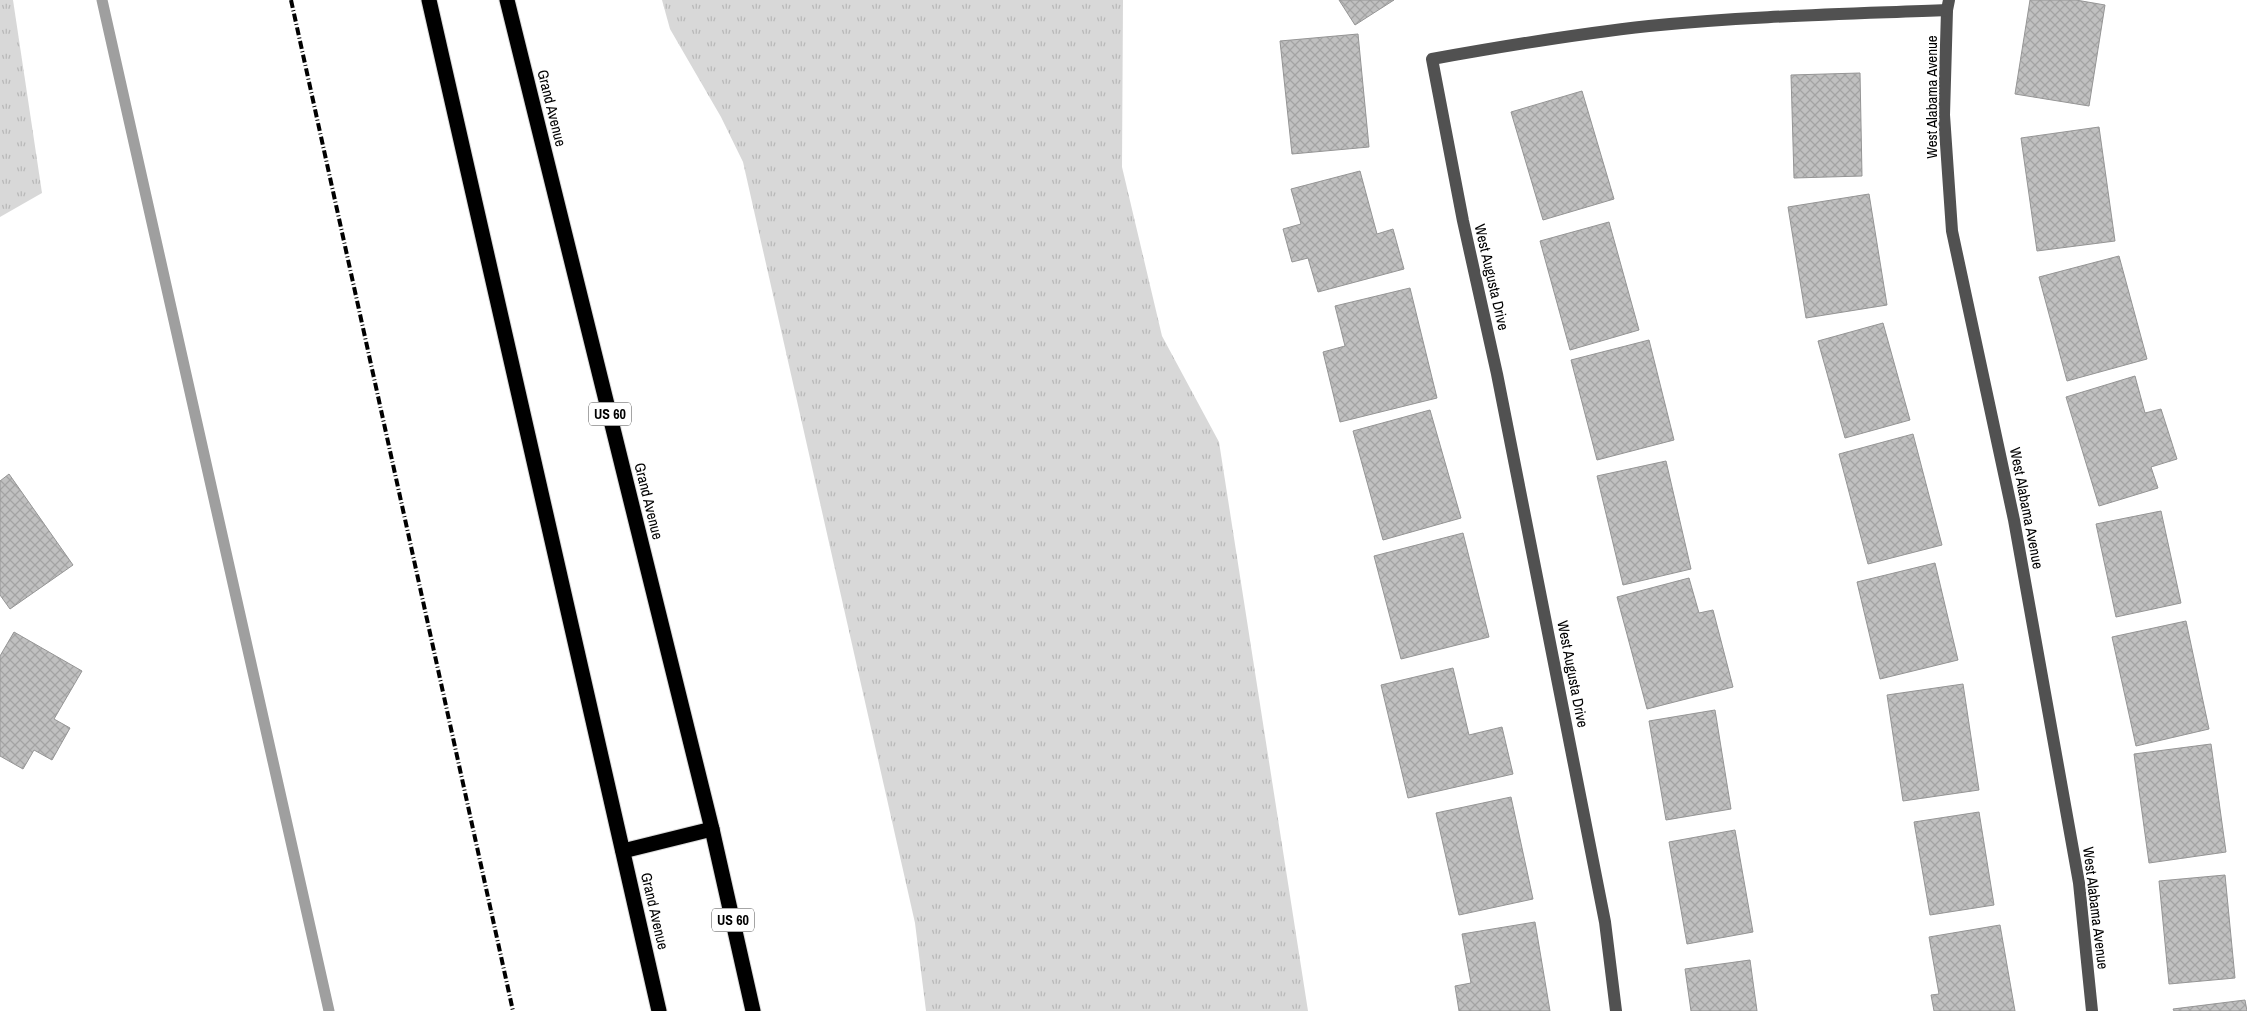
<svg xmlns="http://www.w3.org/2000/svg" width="2247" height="1011" viewBox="0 0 2247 1011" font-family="'Archivo Narrow',sans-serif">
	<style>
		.grass { fill: url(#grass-tufts) }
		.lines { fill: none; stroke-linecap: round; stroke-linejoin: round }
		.stream { stroke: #9f9f9f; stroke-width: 11 }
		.building { fill: url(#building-cross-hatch); stroke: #959595 }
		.highway-casing { stroke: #dbdbdb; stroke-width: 17 }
		.minor { stroke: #515151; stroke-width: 12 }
		.highway { stroke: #000; stroke-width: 15 }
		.rail { stroke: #000; stroke-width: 4; stroke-dasharray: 8 2.5 1 2.5; stroke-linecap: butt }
		.labels { text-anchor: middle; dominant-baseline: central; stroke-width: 4.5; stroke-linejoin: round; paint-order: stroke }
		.shield { fill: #fff; stroke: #4c4c4c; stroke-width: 1 }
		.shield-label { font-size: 14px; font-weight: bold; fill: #000 }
		.street-label { font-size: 15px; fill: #000; stroke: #fff }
	</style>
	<defs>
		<pattern id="grass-tufts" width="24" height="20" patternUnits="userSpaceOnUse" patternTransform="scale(1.25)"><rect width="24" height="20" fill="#d8d8d8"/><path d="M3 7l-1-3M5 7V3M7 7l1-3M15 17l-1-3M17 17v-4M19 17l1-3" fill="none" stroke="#b8b8b8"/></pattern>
		<pattern id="building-cross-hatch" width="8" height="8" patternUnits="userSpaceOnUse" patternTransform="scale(1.25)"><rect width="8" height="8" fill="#c0c0c0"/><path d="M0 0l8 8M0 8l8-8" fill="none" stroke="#a3a3a3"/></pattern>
	</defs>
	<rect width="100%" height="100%" fill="#fff"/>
	<g class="grass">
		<path d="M0 0H13L42 193 0 217Z"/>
		<path d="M662 0H1123L1122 167 1162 336 1219 442 1308 1011H926L915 923 743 162 721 117 670 29Z"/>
	</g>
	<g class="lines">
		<path class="stream" d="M102 0 329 1011"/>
	</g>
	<g class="building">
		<path d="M1339 0H1394L1355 25Z"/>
		<path d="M2030 0H2076L2105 5 2089 106 2015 94Z"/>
		<path d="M1358 34 1369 147 1292 154 1280 41Z"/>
		<path d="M1860 73 1862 176 1794 178 1791 75Z"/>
		<path d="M1582 91 1614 199 1543 220 1511 112Z"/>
		<path d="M2099 127 2115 241 2037 251 2021 138Z"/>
		<path d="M1360 171 1377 234 1393 229 1404 269 1318 292 1308 258 1292 262 1283 229 1301 224 1291 189Z"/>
		<path d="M1869 194 1887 305 1806 318 1788 207Z"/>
		<path d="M1609 222 1639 330 1570 350 1540 241Z"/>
		<path d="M2119 256 2147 359 2067 381 2039 277Z"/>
		<path d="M1410 288 1437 398 1340 422 1323 352 1345 346 1335 306Z"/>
		<path d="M1883 323 1910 420 1845 438 1818 341Z"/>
		<path d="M1649 340 1674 440 1597 460 1571 360Z"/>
		<path d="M2135 376 2145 413 2161 409 2177 459 2151 467 2158 488 2099 506 2066 397Z"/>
		<path d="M1430 410 1461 518 1383 540 1353 431Z"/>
		<path d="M1913 434 1942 545 1868 564 1839 454Z"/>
		<path d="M1666 461 1691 569 1623 585 1597 476Z"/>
		<path d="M9 474 73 565 10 609 0 595V481Z"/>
		<path d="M2161 511 2181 603 2116 617 2096 524Z"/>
		<path d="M1463 533 1489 637 1401 659 1374 556Z"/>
		<path d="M1935 563 1958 660 1880 679 1857 582Z"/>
		<path d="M1689 578 1699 613 1713 610 1733 687 1647 709 1617 597Z"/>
		<path d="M2186 621 2209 729 2136 746 2112 637Z"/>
		<path d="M14 632 82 671 54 719 70 728 52 760 34 750 23 769 0 756V656Z"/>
		<path d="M1453 668 1469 735 1502 727 1513 774 1408 798 1381 685Z"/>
		<path d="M1963 684 1979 790 1903 801 1887 695Z"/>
		<path d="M1715 710 1731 809 1666 820 1649 721Z"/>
		<path d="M2211 744 2226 852 2149 863 2134 754Z"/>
		<path d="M1511 797 1533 899 1459 915 1436 813Z"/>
		<path d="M1979 812 1994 905 1930 915 1914 822Z"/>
		<path d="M1735 830 1753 932 1687 944 1669 842Z"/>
		<path d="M2225 875 2235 978 2169 984 2159 881Z"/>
		<path d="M1535 922 1550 1011H1459L1455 986 1471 983 1462 934Z"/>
		<path d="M2000 925 2015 1011H1934L1931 995 1939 994 1929 937Z"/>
		<path d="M1750 960 1757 1011H1691L1685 969Z"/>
		<path d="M2245 1000 2247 1011H2174L2173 1009Z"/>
	</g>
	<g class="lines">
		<defs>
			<g id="highway">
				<path d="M429 0 659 1011"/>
				<path d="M507 0 712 829 753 1011"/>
				<path d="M623 851 712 829"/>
			</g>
		</defs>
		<use href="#highway" class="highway-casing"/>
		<g class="minor">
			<path d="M1949 0 1947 10 1944 115 1952 231 2014 520 2079 883 2092 1011"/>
			<path d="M1616 1011 1605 922 1497 374 1463 221 1432 59C1504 46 1576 34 1649 26 1748 16 1848 14 1947 10"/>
		</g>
		<use href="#highway" class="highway"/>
		<path class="rail" d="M291 0 513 1011"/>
	</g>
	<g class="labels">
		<g class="shield">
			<rect x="589" y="402.5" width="42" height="23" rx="4"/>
			<rect x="712" y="908.5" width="42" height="23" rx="4"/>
		</g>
		<g class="shield-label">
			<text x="610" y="414">US 60</text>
			<text x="733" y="920">US 60</text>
		</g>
		<g class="street-label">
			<text transform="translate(1931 97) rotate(-90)">West Alabama Avenue</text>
			<text transform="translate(552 108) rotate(76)">Grand Avenue</text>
			<text transform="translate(1492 277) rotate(77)">West Augusta Drive</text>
			<text transform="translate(649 501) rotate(76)">Grand Avenue</text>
			<text transform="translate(2027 508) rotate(79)">West Alabama Avenue</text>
			<text transform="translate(1573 674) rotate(79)">West Augusta Drive</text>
			<text transform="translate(2096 908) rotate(83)">West Alabama Avenue</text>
			<text transform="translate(655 911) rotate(77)">Grand Avenue</text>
		</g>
	</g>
</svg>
